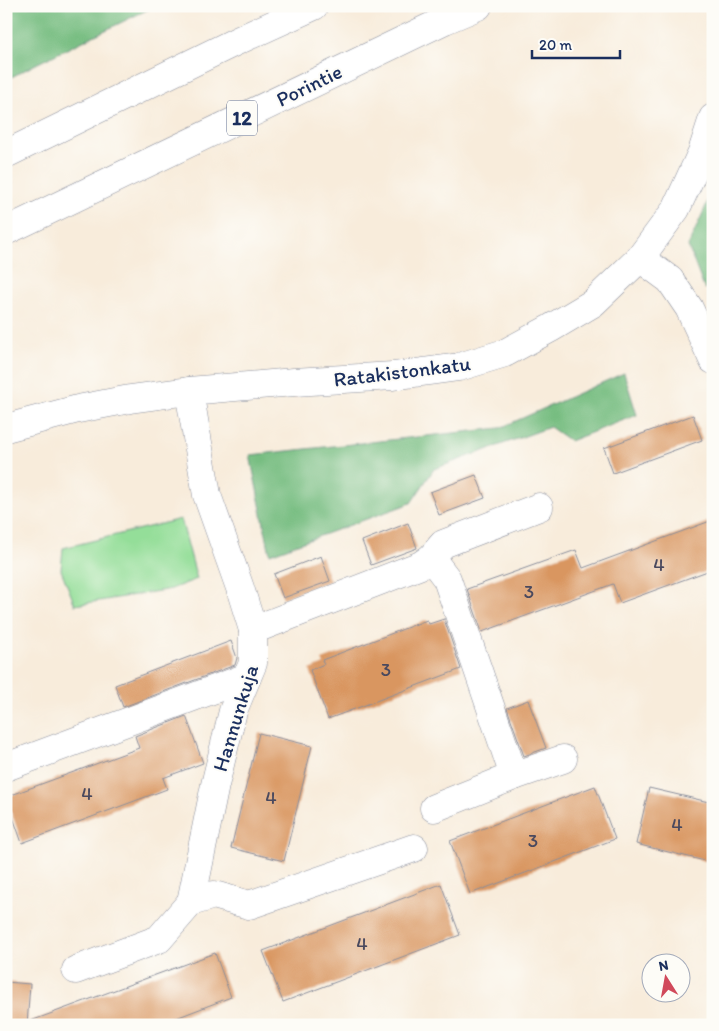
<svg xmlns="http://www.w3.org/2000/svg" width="719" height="1031" viewBox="0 0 719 1031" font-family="Itim,sans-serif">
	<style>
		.green { fill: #94de99; stroke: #58867c }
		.forest { fill: #77bd81; stroke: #497670 }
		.building { fill: #d99660 }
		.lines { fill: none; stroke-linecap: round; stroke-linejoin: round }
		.minor-casing { stroke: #8a8e9c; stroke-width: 29 }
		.highway-casing { stroke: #8a8e9c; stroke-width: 29 }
		.minor { stroke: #fff; stroke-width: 28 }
		.highway { stroke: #fff; stroke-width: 28 }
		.labels { text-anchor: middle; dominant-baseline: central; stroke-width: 4; stroke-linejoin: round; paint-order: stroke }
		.number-label { font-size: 19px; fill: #4a495e }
		.shield { fill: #fdfcf7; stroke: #5f6c8c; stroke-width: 1 }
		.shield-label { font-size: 20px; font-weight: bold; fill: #1b2f5e }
		.street-label { font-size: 21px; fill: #1b2f5e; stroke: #fdfcf7 }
	</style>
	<rect width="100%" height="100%" fill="#fdfcf7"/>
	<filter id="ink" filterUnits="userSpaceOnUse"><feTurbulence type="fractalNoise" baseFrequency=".02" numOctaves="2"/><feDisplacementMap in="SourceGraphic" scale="10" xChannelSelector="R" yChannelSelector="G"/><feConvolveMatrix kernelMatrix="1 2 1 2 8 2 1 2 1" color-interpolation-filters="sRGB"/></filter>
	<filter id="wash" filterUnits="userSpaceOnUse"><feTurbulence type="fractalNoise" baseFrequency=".0096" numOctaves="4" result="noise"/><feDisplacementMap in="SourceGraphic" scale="20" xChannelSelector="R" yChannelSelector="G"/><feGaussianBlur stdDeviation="1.12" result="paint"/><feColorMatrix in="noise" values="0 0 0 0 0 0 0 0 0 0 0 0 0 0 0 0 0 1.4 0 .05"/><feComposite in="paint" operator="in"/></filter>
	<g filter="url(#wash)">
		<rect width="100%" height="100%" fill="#f8ecdb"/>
		<path class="green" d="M181 519 197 579 171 589 75 605 61 570 63 548Z"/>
		<g class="forest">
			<path d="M6 6H155L38 63 6 80Z"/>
			<path d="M713 186V290L704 288 688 246 705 208Z"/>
			<path d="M624 373 637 415 570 441 550 427 434 469 411 503 270 554 250 455 500 428Z"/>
		</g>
		<g id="blocks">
			<g class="building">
				<path d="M693 415 702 440 613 473 604 448Z"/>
				<path d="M476 475 485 498 439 515 430 492Z"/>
				<path d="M713 520V569L620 603 613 584 482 632 467 589 576 550 583 568Z"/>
				<path d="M408 523 417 548 371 565 362 541Z"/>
				<path d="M321 556 330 581 283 598 274 574Z"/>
				<path d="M444 619 461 669 328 719 310 670 324 664 322 660 427 620 429 624Z"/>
				<path d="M231 641 237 658 235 665 123 707 115 685Z"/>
				<path d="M528 700 546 748 524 756 507 708Z"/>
				<path d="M186 716 203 763 163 778 167 789 22 843 6 797 139 748 135 736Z"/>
				<path d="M259 733 312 746 284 861 231 848Z"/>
				<path d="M595 786 615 839 470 894 450 841Z"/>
				<path d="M649 788 713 803V863L636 844Z"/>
				<path d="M441 884 460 935 283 1002 263 951Z"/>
				<path d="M215 953 231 997 158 1025H28V1022Z"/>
				<path d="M6 982 30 984 27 1025H6Z"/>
			</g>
		</g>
	</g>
	<g filter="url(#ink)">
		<use href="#blocks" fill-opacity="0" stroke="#8a8e9c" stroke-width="1"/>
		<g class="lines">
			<defs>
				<g id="minor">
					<path d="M640 258 670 280 689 308 713 360"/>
					<path d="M189 391 207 495 240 588 253 630V663L233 711 215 785 191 902"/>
					<path d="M6 428 78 409 130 399 189 391 294 382 393 376 459 367 505 353 551 328 593 303 640 258 676 209 702 152 713 118"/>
					<path d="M431 558 447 579 514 776"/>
					<path d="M253 630 421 565 431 558 443 544 539 507"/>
					<path d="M6 767 247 677"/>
					<path d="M434 808 514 776 563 759"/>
					<path d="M76 970 159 939 191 902 214 895 249 905 414 848"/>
				</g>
				<g id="highway">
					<path d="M6 154 237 41 314 6"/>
					<path d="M6 231 445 20 478 6"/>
				</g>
			</defs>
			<use href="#minor" class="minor-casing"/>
			<use href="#highway" class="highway-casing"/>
			<use href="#minor" class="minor"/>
			<use href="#highway" class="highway"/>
		</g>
	</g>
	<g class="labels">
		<g class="number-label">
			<text x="659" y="564">4</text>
			<text x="529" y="591">3</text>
			<text x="386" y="669">3</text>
			<text x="87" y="793">4</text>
			<text x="271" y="797">4</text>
			<text x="677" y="824">4</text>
			<text x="533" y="840">3</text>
			<text x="362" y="943">4</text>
		</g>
		<rect class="shield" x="227" y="100.5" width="30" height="35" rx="4"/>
		<g class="shield-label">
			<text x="242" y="118">12</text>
		</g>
		<g class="street-label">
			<text transform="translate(309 85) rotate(-26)">Porintie</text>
			<text transform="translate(402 371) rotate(-7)">Ratakistonkatu</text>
			<text transform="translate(235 718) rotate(-73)">Hannunkuja</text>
		</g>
	</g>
	<rect width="719" height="1031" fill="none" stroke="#fdfcf7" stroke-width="25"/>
	<g transform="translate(666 978) rotate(349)"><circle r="24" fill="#fdfcf7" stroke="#a3aaba"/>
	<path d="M0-4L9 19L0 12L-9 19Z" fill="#d1495b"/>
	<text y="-8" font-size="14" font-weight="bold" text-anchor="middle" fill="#1b2f5e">N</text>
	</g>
	<path d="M532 50v8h88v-8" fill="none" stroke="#1b2f5e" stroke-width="2.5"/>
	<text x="539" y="50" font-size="15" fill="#1b2f5e" stroke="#fdfcf7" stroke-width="4" paint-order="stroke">20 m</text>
</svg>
